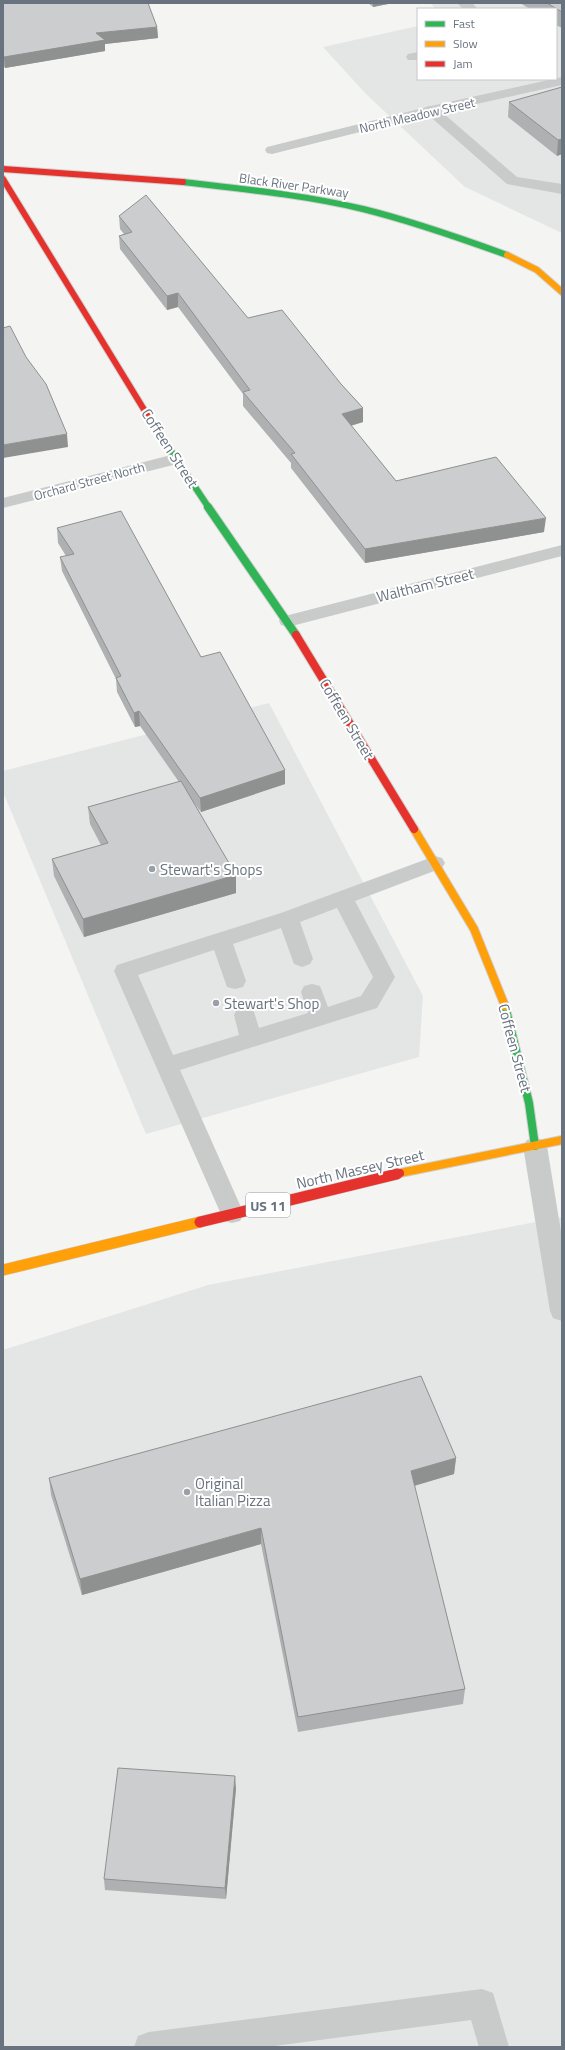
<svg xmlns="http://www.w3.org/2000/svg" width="565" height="2050" viewBox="0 0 565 2050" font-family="'Titillium Web',sans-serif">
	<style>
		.built { fill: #e4e5e5 }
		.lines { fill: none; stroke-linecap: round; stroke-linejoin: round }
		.fast-far1-casing { stroke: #d0d0d1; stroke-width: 8 }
		.fast-casing { stroke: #d0d0d1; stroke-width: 10 }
		.slow-far2-casing { stroke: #d0d0d1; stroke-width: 8 }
		.slow-far1-casing { stroke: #d0d0d1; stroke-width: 10 }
		.slow-casing { stroke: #d0d0d1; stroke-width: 12 }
		.jam-far2-casing { stroke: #d0d0d1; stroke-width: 8 }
		.jam-far1-casing { stroke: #d0d0d1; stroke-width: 10 }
		.jam-casing { stroke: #d0d0d1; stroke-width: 12 }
		.lane { fill: #c9caca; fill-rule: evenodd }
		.street { fill: #c9caca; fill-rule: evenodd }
		.fast-far1 { stroke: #30b455; stroke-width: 6 }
		.fast { stroke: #30b455; stroke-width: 8 }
		.slow-far2 { stroke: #ff9f0a; stroke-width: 6 }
		.slow-far1 { stroke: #ff9f0a; stroke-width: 8 }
		.slow { stroke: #ff9f0a; stroke-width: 11 }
		.jam-far2 { stroke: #e5322d; stroke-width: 6 }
		.jam-far1 { stroke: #e5322d; stroke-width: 8 }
		.jam { stroke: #e5322d; stroke-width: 11 }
		.wall { fill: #afb0b1 }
		.shaded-wall { fill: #8f9090 }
		.building { fill: #cccdce; stroke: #8f9090 }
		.poi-dot { fill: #99a0a8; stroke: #fff; stroke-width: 1.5 }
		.labels { text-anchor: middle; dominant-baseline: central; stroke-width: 4; stroke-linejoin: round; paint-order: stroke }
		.far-street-label { font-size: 13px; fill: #68737f; stroke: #fff }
		.shield { fill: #fff; stroke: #959da5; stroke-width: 1 }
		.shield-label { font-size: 14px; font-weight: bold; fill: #68737f }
		.street-label { font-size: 15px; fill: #68737f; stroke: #fff }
		.poi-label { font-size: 15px; fill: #68737f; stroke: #fff; text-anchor: start }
	</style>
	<rect width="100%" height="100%" fill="#f4f4f3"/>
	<g class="built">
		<path d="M430 3H562V233L465 187 366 94 323 47 418 26V79H556V9H436Z"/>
		<path d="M269 703 423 996 419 1057 146 1134 3 792V771Z"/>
		<path d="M562 1217V2047H3V1350L208 1285Z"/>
	</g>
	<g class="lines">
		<defs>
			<g id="fast-far1">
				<path d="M183 182C243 189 304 195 363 209 412 221 460 238 507 255"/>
				<path d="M151 421 209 508"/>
			</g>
			<g id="fast">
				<path d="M208 507 296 635"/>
				<path d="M505 1006 529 1103 535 1146"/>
			</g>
			<path id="slow-far2" d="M507 255 537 270 562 292"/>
			<g id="slow-far1">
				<path d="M414 829 474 929 505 1006"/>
				<path d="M400 1173 562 1140"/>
			</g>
			<path id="slow" d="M3 1270 200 1222"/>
			<g id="jam-far2">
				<path d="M3 169 183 182"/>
				<path d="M3 179 151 421"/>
			</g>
			<g id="jam-far1">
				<path d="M296 635 414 829"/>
				<path d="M393 1175 400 1173"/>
			</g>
			<path id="jam" d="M200 1222 397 1174"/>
		</defs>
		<use href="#fast-far1" class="fast-far1-casing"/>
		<use href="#fast" class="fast-casing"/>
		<use href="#slow-far2" class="slow-far2-casing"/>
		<use href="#slow-far1" class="slow-far1-casing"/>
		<use href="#slow" class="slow-casing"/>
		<use href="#jam-far2" class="jam-far2-casing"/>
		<use href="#jam-far1" class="jam-far1-casing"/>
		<use href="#jam" class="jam-casing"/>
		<g class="lane">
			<path d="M457 3H472L478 9H463Z"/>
			<path d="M418 52V60H408L406 57 408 54Z"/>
			<path d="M431 106 436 107 517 177 562 184V194L507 184 426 113 424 110 426 107Z"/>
			<path d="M435 856 442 858 445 863 442 868 355 901 395 977 377 1008 180 1070 244 1214 240 1221 232 1223 224 1221 114 971 117 965 281 913ZM337 908 373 977 361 996 328 1007 320 986 312 984 304 986 301 992 308 1013 259 1028 253 1009 245 1007 237 1009 234 1015 239 1035 173 1055 138 975 214 950 227 987 235 989 243 987 246 981 233 944 281 928 294 964 302 967 310 964 313 959 300 922Z"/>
			<path d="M482 1989 493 1993 509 2047H479L471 2020 267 2047H134L138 2036 149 2032Z"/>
		</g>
		<g class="street">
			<path d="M562 77V85L432 114 272 154 267 153 265 150 267 147 431 106Z"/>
			<path d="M175 454 181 455 184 459 181 463 3 508V498Z"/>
			<path d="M562 545V556L288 627 281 625 279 621 281 617Z"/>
			<path d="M535 1137 543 1140 547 1146 562 1238V1321L553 1318 550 1311 523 1146 527 1140Z"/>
		</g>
		<use href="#fast-far1" class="fast-far1"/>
		<use href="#fast" class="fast"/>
		<use href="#slow-far2" class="slow-far2"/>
		<use href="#slow-far1" class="slow-far1"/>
		<use href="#slow" class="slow"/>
		<use href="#jam-far2" class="jam-far2"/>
		<use href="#jam-far1" class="jam-far1"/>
		<use href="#jam" class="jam"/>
	</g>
	<g class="wall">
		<path d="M3 3 157 27 158 38 105 44V51L5 68 3 65Z"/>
		<path d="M368 3H393L373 7Z"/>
		<path d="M520 3H562V28L556 25V9H530Z"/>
		<path d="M562 87V154L557 156 508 117 509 102Z"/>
		<path d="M119 216 248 318 341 384 363 408V422L351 426 396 481 544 532 365 563 291 468V463L243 406V394L178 307 167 310 120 249 119 236 124 234 120 229Z"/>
		<path d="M57 528 201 657 285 770V784L201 812 191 799 236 893 84 937 54 876 52 859 101 845 90 824 88 807 179 782 140 726 135 727 117 692 116 679 62 571 60 557 66 556 58 543Z"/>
		<path d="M456 1458 454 1474 414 1486 465 1689 463 1704 298 1732 261 1544 82 1595 51 1495 49 1478Z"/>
		<path d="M236 1788 226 1899 105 1890 104 1879Z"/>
	</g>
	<g class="shaded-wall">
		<path d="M373 3H393L373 7Z"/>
		<path d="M157 27 158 38 105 44V51L5 68 4 57 96 33Z"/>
		<path d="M562 139V154L557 156 558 140Z"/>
		<path d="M178 293V307L167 310V296Z"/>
		<path d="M363 408V422L342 428V414Z"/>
		<path d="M67 434 68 447 3 458V445Z"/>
		<path d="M546 518 544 532 365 563V549Z"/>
		<path d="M139 711 140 726 135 727 134 713Z"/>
		<path d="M285 770V784L201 812 200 798Z"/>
		<path d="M236 875V893L84 937 83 919Z"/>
		<path d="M456 1458 454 1474 410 1487 411 1471Z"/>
		<path d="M261 1528V1544L82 1595 80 1579Z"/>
		<path d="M235 1776 236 1788 226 1899 225 1888Z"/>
	</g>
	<g class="building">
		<path d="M3 3H148L157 27 96 33 105 40 4 57 3 56Z"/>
		<path d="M547 3H562V12Z"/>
		<path d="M562 87V139L558 140 509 102Z"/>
		<path d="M146 195 248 318 282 310 341 384 363 408 342 414 396 481 496 457 546 518 365 549 291 454 295 453 243 392 250 390 178 293 167 296 119 236 132 232 119 216Z"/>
		<path d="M10 326 26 357 46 384 67 434 3 445V328Z"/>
		<path d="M121 511 201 657 220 652 285 770 200 798 139 711 134 713 116 678 121 676 60 557 74 554 57 528Z"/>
		<path d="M181 781 236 875 83 919 52 859 108 843 88 807Z"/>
		<path d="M421 1376 456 1458 411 1471 465 1689 298 1717 261 1528 80 1579 49 1478Z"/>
		<path d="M118 1768 235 1776 225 1888 104 1879Z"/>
	</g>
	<g class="poi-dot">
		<circle cx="152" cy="869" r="4"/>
		<circle cx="216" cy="1003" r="4"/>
		<circle cx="187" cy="1492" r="4"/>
	</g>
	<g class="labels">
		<g class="far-street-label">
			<text transform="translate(417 115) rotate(-13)">North Meadow Street</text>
			<text transform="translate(294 185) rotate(8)">Black River Parkway</text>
			<text transform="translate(89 481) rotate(-15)">Orchard Street North</text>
		</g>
		<rect class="shield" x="246" y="1193" width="44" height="24" rx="3"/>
		<g class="shield-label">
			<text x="268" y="1205">US 11</text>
		</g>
		<g class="street-label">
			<text transform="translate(170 448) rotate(57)">Coffeen Street</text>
			<text transform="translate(425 585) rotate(-14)">Waltham Street</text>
			<text transform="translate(347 719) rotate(59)">Coffeen Street</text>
			<text transform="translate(515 1048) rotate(75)">Coffeen Street</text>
			<text transform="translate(360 1169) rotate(-13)">North Massey Street</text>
		</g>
		<g class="poi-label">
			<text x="160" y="869">Stewart's Shops</text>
			<text x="224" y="1003">Stewart's Shop</text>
			<text x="195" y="1483">Original<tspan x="195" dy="17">Italian Pizza</tspan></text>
		</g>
	</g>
	<rect width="565" height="2050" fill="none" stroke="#68737f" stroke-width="8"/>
	<rect x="417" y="8" width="140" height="72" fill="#ffffff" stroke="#c3c7cc"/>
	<rect x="425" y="21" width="20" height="6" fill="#30b455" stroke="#c3c7cc"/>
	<text x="453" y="28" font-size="12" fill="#68737f">Fast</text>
	<rect x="425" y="41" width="20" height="6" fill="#ff9f0a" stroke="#c3c7cc"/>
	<text x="453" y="48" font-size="12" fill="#68737f">Slow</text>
	<rect x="425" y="61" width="20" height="6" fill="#e5322d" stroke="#c3c7cc"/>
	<text x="453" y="68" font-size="12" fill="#68737f">Jam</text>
</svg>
